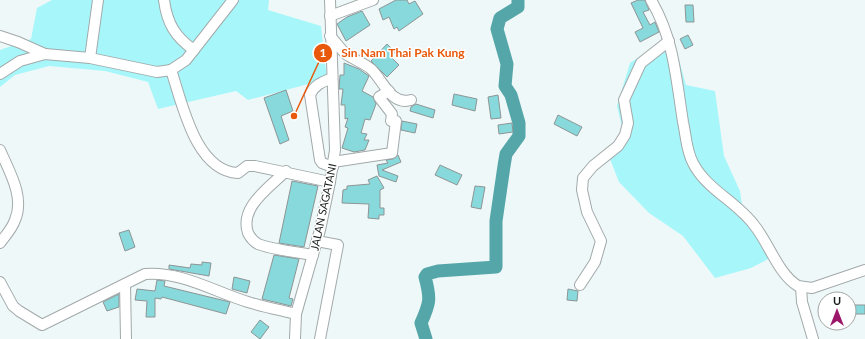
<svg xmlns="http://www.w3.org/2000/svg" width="865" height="339" viewBox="0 0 865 339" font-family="Lato,sans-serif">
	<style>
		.green { fill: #a7f7fa }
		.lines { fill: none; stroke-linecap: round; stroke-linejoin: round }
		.river { stroke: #55a6a9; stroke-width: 13 }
		.building { fill: #87d9dc; stroke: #8d9595 }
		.minor-casing { stroke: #a2a9aa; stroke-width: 12 }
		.minor { stroke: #fff; stroke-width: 10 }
		.labels { text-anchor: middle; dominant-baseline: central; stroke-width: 3; stroke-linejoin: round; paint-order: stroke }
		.street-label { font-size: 11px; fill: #191c1c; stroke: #fff }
		.leader { fill: none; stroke: #e8590c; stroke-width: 1.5 }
		.callout-dot { fill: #e8590c; stroke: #fff; stroke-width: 1.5 }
		.mark-label { font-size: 12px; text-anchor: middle; font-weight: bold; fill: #fff }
		.callout-label { font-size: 12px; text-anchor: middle; font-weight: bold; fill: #e8590c; stroke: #fff; stroke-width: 3; stroke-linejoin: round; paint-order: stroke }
	</style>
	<rect width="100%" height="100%" fill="#eff8f8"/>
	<g class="green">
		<path d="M52 0H269L268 10 321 26 327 79 248 100 236 91 158 109 148 82 105 71 49 66 15 75 0 87V50L31 39 37 8Z"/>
		<path d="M672 35 686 85 715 91 724 156 740 191 744 219 774 256 751 268 715 278 683 236 649 213 619 182 608 154 623 131 617 106 630 63Z"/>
	</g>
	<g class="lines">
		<path class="river" d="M426 339 421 323C430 303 431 299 425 277L427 274 438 271 496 267V221L504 166 506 154 519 136V123L511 95 505 86 507 64 497 29 500 18 518 7V0"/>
	</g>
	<g class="building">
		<path d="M396 0H407L409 4 415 1 423 14 399 31 397 27 394 29 389 17 383 20 379 9Z"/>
		<path d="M638 0H645L649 10 643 12 650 25 655 22 659 32 640 42 635 32 643 28 631 3Z"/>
		<path d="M685 5H693L694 22H686Z"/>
		<path d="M362 11 370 25 346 41 337 24 347 17Z"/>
		<path d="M688 35 693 45 685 49 680 39Z"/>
		<path d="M387 44 395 52 391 57 399 65 387 77 371 61Z"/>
		<path d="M344 63 359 69 369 76 362 91 373 97 376 104 370 120 365 119 361 133 367 134 364 140H369L365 150 354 152 342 148 348 128 345 127 348 118 345 119V105H341L343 89H339L340 75H344Z"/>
		<path d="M286 90 293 111 281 116 289 140 280 144 264 98Z"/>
		<path d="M454 94 477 99 475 111 452 105Z"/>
		<path d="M498 95 501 118 491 119 488 97Z"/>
		<path d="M416 104 435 110 433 118 410 111 411 107Z"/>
		<path d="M558 115 582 127 577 136 554 124Z"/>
		<path d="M402 121 417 124 415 133 401 130Z"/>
		<path d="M512 123 513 132 499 134 498 125Z"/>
		<path d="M398 155 401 162 382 170 398 176 396 182 379 176 377 165 388 163 386 160 393 159Z"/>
		<path d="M440 165 462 175 457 185 435 175Z"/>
		<path d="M377 176 384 188 380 190V208H384V215H379V219L368 218 369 204 342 203 343 190 347 189V186L370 184 368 180Z"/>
		<path d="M292 181 318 186 304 247 279 243Z"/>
		<path d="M475 186 485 187 481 209 471 207Z"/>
		<path d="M129 230 135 247 125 251 119 233Z"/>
		<path d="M274 255 299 259 289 298 293 299 291 306 262 299Z"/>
		<path d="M202 262 211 263 209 276 169 269V265L190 268 191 264 202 265Z"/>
		<path d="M234 277 250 281 247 293 232 289Z"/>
		<path d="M157 280 165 281 164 286 230 302 226 314 162 297 161 299 155 298V317H146L147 301 135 300 137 289 155 291Z"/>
		<path d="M568 289 578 291 577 301 567 300Z"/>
		<path d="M119 294V307L107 311 103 302Z"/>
		<rect x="853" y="305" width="12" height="9"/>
		<path d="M260 320 269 327 260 339 251 332Z"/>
	</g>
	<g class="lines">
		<defs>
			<g id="minor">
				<path d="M164 0C167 23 175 37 194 50"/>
				<path d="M651 0C674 39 676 78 683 122 686 135 686 150 693 163 706 189 737 202 754 225 769 243 778 274 798 286L812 288 865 270"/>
				<path d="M330 16 373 0"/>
				<path d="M0 36 18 42 45 54"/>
				<path d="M330 36C336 42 341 50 347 55 355 60 364 63 371 69 383 80 391 106 411 100"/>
				<path d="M90 58 98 0"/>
				<path d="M171 70C182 102 195 171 238 173L247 166H255L330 182"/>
				<path d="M0 74 20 61 45 54 90 58 157 72 171 70 186 60 233 0"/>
				<path d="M332 78C322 82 314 85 310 95L320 160 322 163 333 167"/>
				<path d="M0 150C9 171 25 197 15 220 12 229 5 236 0 243"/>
				<path d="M333 162 392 153 396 121H391L392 114 379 97 389 91"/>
				<path d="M286 171C270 187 239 207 248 233 251 239 253 241 258 244 273 250 297 252 313 255"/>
				<path d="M317 241 338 245 320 339"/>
				<path d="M0 282 13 306 19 311 42 325 145 274C181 271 215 292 248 302 264 307 280 310 296 314"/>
				<path d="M125 284 126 339"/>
				<path d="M580 285 595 262 601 241 587 212 582 190 583 178 593 166 618 146 625 135 628 123 624 100 641 63 669 41"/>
				<path d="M801 287 802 302 813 339"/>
				<path d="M295 339 296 314 320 230 330 182 335 150 330 0"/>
			</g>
		</defs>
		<use href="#minor" class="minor-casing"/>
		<use href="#minor" class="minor"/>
	</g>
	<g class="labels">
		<g class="street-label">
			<text transform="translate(323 207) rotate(-78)">JALAN SAGATANI</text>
		</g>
	</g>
	<path class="leader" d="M294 116L323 53"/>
	<g class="callout-dot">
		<circle cx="294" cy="116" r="4"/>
		<circle cx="323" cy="53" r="10"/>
	</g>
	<g class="mark-label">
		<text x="323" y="57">1</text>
	</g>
	<g class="callout-label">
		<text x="403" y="57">Sin Nam Thai Pak Kung</text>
	</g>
	<g transform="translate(837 311)"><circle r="19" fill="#ffffff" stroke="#a3a4a4"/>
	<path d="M0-3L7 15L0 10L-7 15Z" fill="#9b176a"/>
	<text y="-6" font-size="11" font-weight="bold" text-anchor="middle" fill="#191c1c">U</text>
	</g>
</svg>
